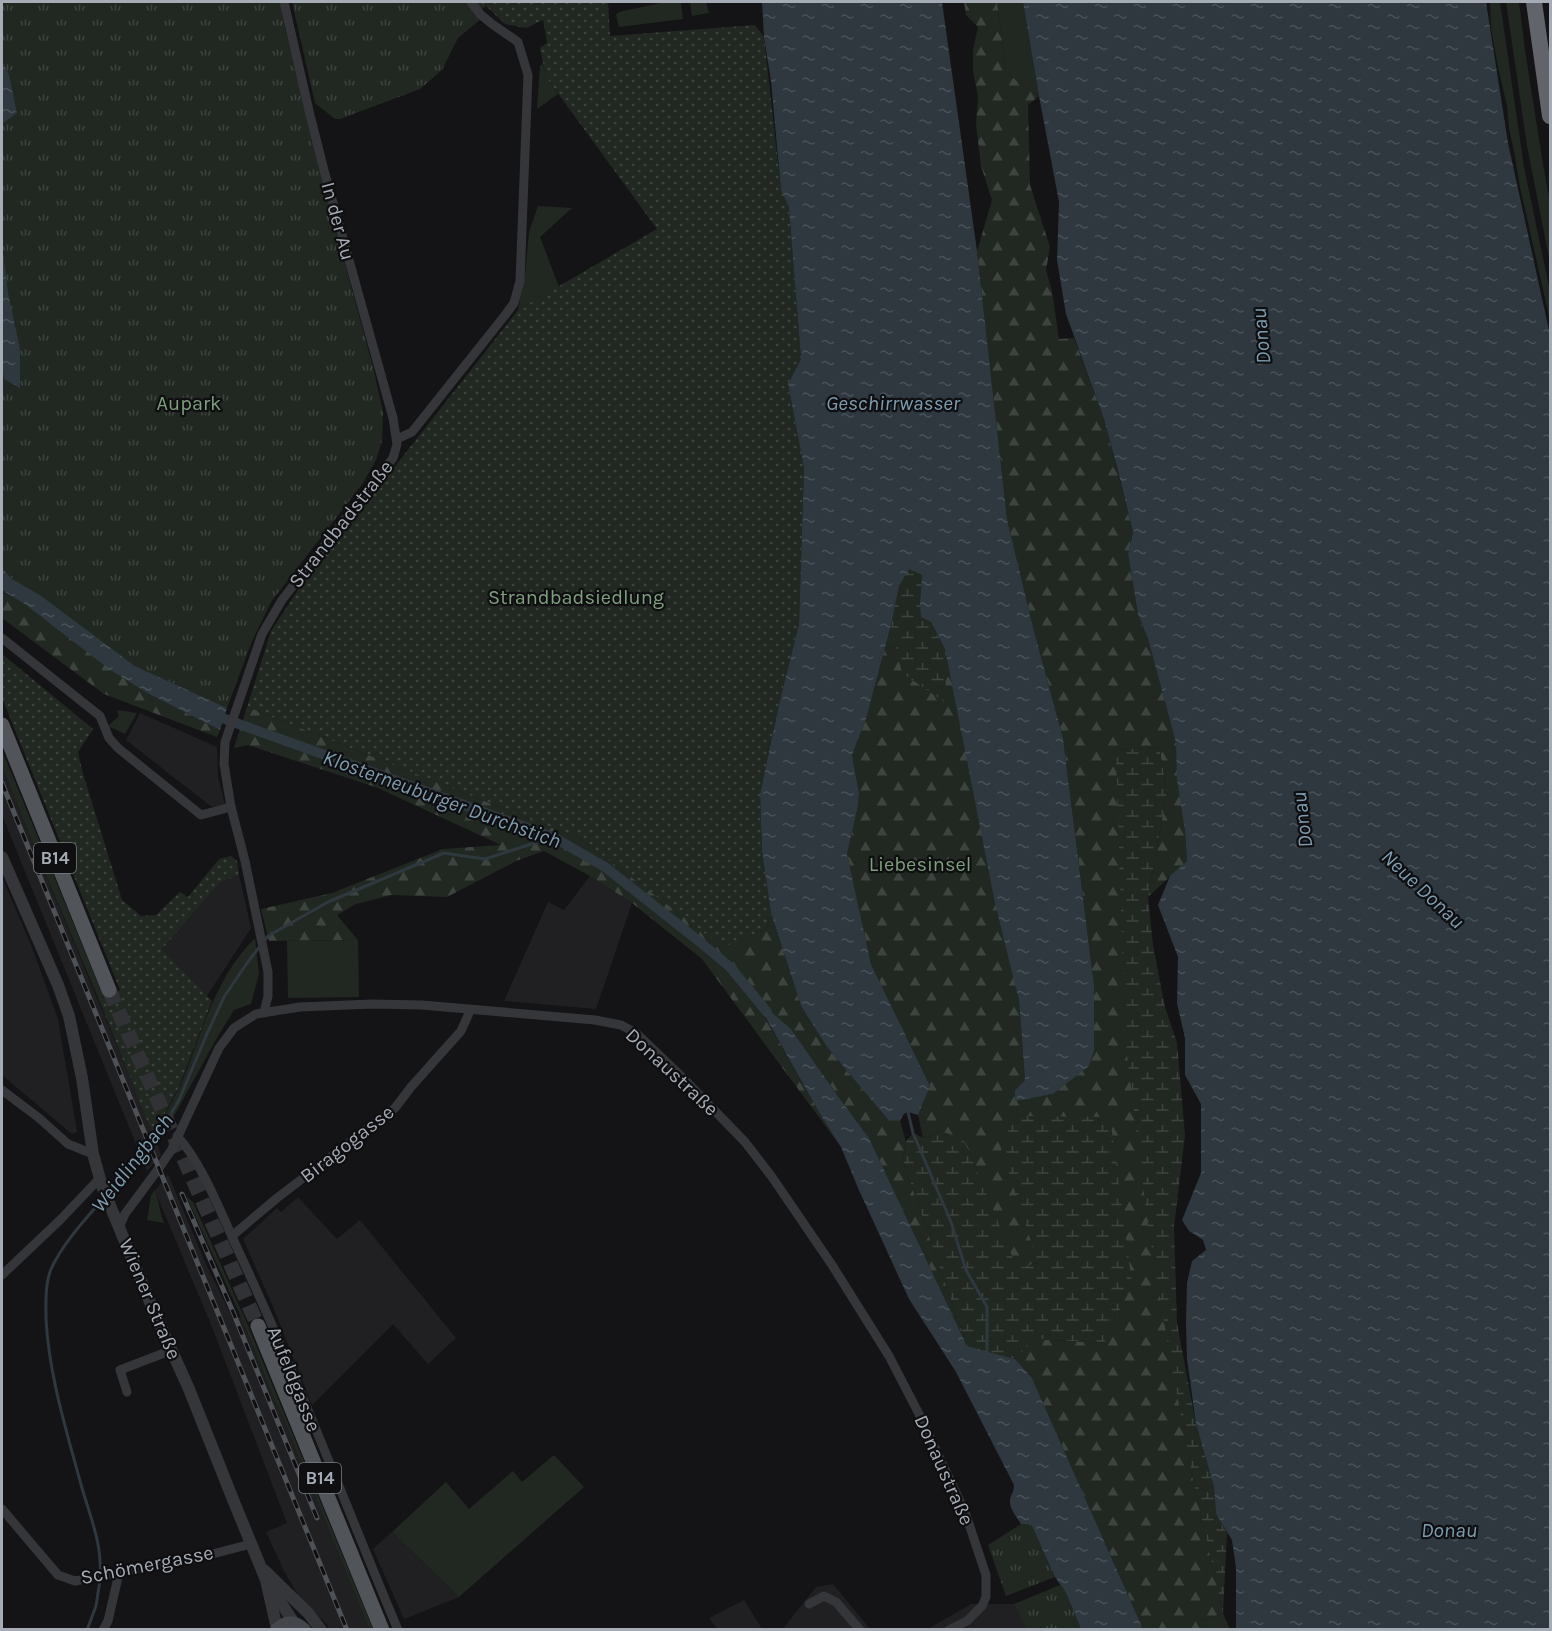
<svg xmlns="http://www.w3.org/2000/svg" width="1552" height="1631" viewBox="0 0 1552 1631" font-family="Karla,sans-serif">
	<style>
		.built { fill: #202023 }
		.grass { fill: #202821 }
		.forest { fill: url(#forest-firs) }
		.wetland { fill: url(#wetland-marsh) }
		.park { fill: url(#park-tufts) }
		.garden { fill: url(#garden-dots) }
		.water { fill: url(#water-ripples) }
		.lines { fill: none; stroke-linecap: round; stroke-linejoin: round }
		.stream { stroke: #2e383e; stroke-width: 3 }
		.canal { stroke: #2e383e; stroke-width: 10 }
		.primary-tunnel { stroke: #313236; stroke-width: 15; stroke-dasharray: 15 8; stroke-linecap: butt }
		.minor { stroke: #35363a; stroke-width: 9 }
		.tertiary { stroke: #35363a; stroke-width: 12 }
		.secondary { stroke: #43464a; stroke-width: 14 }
		.primary { stroke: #515459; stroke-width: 15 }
		.motorway { stroke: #61656b; stroke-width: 16 }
		.rail-casing { stroke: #4e5155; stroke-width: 5 }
		.rail { stroke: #0f0f11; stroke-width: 3; stroke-dasharray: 9; stroke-linecap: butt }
		.labels { text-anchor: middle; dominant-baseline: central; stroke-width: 4.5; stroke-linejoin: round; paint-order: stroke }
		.shield { fill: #0f0f11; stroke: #797d84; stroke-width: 1.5 }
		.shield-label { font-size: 18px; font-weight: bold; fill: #a6acb6 }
		.street-label { font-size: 20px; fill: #a6acb6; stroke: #0f0f11 }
		.park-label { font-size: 20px; fill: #7ea07d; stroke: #0f0f11 }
		.water-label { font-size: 21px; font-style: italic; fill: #7e9db0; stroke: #0f0f11 }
	</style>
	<defs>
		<pattern id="forest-firs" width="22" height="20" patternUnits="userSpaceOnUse" patternTransform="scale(1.5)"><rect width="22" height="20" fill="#202821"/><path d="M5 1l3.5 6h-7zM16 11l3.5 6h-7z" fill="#3d443f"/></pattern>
		<pattern id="wetland-marsh" width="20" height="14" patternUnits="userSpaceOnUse" patternTransform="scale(1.5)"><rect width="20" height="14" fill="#202821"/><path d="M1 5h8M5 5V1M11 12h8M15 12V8" fill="none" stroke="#3d443f"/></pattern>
		<pattern id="park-tufts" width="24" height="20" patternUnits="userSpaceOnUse" patternTransform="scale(1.5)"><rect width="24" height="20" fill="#202821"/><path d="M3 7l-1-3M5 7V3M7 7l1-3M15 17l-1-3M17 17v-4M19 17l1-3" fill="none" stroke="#3d443f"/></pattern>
		<pattern id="garden-dots" width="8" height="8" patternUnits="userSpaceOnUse" patternTransform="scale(1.5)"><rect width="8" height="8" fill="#202821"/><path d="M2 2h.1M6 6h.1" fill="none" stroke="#3d443f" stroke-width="1.8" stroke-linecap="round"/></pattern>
		<pattern id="water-ripples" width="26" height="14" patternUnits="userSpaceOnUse" patternTransform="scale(1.5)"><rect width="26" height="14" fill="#2e383e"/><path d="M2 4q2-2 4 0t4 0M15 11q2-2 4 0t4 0" fill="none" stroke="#495258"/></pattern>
	</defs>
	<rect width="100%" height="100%" fill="#141416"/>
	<g class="built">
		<path d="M140 713 217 747 218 777 225 805 212 807 126 740Z"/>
		<path d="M2 766 40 861 158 1145 161 1155 147 1171 2 815Z"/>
		<path d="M239 875 251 928 207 996 162 949 220 883Z"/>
		<path d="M590 876 632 903 596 1009 504 1001 548 902 564 910Z"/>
		<path d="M2 877 31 945 58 1019 77 1132 72 1134 2 1075Z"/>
		<path d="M168 1174 206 1264 233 1319 241 1317 277 1406 280 1409 369 1629H329L326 1623 305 1605 298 1595 284 1571 266 1532 287 1523 212 1327 155 1191Z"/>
		<path d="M298 1197 337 1239 360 1220 456 1338 428 1364 393 1324 312 1405 274 1309 243 1239 277 1208 281 1212Z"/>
		<path d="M392 1532 459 1597 404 1619 373 1549Z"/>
		<path d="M833 1584 870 1629 782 1630 816 1587Z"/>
		<path d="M744 1600 762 1629H717L709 1618Z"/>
		<path d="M971 1604H1014L1026 1629 926 1630Z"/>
	</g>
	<g class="grass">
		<path d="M665 2H681L683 19 619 27 616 15 619 12Z"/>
		<path d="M690 2H706L709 13 692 16Z"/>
		<path d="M997 2H1023L1039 96 1006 73Z"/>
		<path d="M1490 2H1500L1524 167 1550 291V319L1548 312 1520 187 1514 151 1509 129 1507 106 1498 67 1491 28Z"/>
		<path d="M1506 2H1519L1525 50 1542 158 1550 203V263L1527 146Z"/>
		<path d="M543 64 546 77 558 94 537 109 540 66Z"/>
		<path d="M538 206 572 208 540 237 559 287 518 310 525 275 529 232Z"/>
		<path d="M117 710 137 713 125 734 108 726 119 716Z"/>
		<path d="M2 750 104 998 99 1000 40 861 2 766Z"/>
		<path d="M255 938 259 974 251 1004 234 1010 218 1036 158 1145 153 1135C162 1119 172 1103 180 1086 202 1035 214 978 255 938Z"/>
		<path d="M358 940 359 997 288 998 287 941Z"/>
		<path d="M155 1190C159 1202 160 1212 164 1223L147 1220 151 1195Z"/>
		<path d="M186 1196 193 1202 249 1328 373 1629H369L280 1410 277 1406 241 1317Z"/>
		<path d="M554 1455 584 1487 459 1597 392 1532 446 1482 469 1509 513 1471 522 1482Z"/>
		<path d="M1223 1613 1230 1629H1201L1199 1622Z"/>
	</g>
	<g class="forest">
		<path d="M964 2H997L1006 73 1039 96 1028 105 1030 185 1050 247 1046 270 1052 291 1059 339 1074 338 1104 419 1133 532 1128 554 1138 614 1148 639 1176 743 1185 831 1187 861 1148 897 1167 791 1159 747 1116 750 1148 1226 1192 1475 1223 1613 1199 1622 1201 1629H1143L1032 1378 1015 1359 1034 1339 1104 1343 1001 1149 1039 1262 1017 1269 968 1149 940 1131 923 1138 918 1115 930 1086 871 964 847 854 858 806 859 793 852 755 866 719 891 625 899 586 909 568 931 622 945 649 1019 1000 1025 1080 1015 1090V1100L1053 1094 1094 1049V985L1063 738 1034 631 1007 519 977 251 992 200 981 166 976 124 978 97 973 71V50L978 27 966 15Z"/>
		<path d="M2 590 26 605 149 694 220 730 217 737 104 694 2 618Z"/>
		<path d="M247 707 581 839 723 946 767 929 771 913 801 1006 827 1047 889 1121 900 1120 906 1142 903 1161 967 1346 869 1138 840 1099 791 1029 760 1002 766 1019 820 1114 841 1147 702 959 632 903 590 876 544 851 516 861 447 897 391 895 356 904 337 915 358 940 269 941 261 909 332 893 443 849 501 845 378 788 248 745 234 748Z"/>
	</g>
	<g class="wetland">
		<path d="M909 568 922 575 920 605 945 649 946 703 902 673 891 625 899 586Z"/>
		<path d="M1159 747 1167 791 1148 897 1153 945 1165 1007 1177 1043 1185 1135 1174 1227 1177 1323 1196 1424 1214 1487 1216 1514 1227 1533 1223 1613 1192 1475 1171 1363 1148 1226 1125 1039 1116 750Z"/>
		<path d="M1023 1116 1110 1117 1132 1284 1104 1343 1035 1339 1015 1359 967 1346 903 1161 906 1142 913 1133 923 1138 940 1131 962 1138 968 1149 1017 1268 1038 1263 1001 1149 1012 1121Z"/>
	</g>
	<g class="park">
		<path d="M2 2H280L285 28 321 176 373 367 383 412 382 441 376 460 363 483 271 602 252 641 227 708 135 666 40 595 12 579 2 568Z"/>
		<path d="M292 2H469L481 19 458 38 442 70 420 89 340 119H335L315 103Z"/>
		<path d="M1021 1524H1031L1055 1577 1006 1596 988 1545Z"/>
		<path d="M1060 1585 1066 1593 1081 1629H1026L1014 1604Z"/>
	</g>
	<g class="garden">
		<path d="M469 2H608L610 36 755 25 764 37 781 190 789 208 801 359 788 384 804 468 799 624 780 700 760 794 762 852 771 913 767 929 723 947 581 839 247 707 271 631 300 587 518 310 657 229 546 77 540 48 547 43 543 20 526 28 505 24 486 6 477 14Z"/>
		<path d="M2 654 93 729 78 752 82 770 122 900 141 916 156 915 180 892 188 897 219 859 231 856 237 861 239 875 220 883 162 949 212 1001 179 1087 153 1135 99 1000 120 990 2 698Z"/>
	</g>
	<g class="water">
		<path d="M762 2H942L977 251 1007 519 1034 631 1063 738 1094 985V1050L1089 1066 1053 1094 1015 1101V1090L1025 1080 1019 1000 995 903 945 649 931 622 921 617 920 605 922 575 909 569 899 586 891 625 866 719 852 755 859 793 858 806 847 854 871 964 930 1086 918 1115 908 1112 904 1114 900 1120 889 1121 827 1047 801 1006 771 913 762 852 760 794 780 700 799 624 804 468 788 384 801 359 789 208 781 190 771 81 764 37Z"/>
		<path d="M1023 2H1486L1508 143 1550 335V1629H1236V1568L1232 1540 1216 1514 1214 1487 1196 1424 1187 1359 1186 1323 1187 1283 1192 1261 1206 1250 1203 1240 1189 1231 1182 1220 1201 1173V1104L1185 1075V1038L1177 1003 1178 957 1158 905 1170 876 1187 861 1185 831 1177 779 1176 743 1148 639 1138 614 1128 554 1133 532 1119 475 1104 419 1066 314 1057 260 1059 202 1039 96Z"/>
		<path d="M2 61 9 75 17 113 3 123Z"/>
		<path d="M2 245 8 293 20 349V388L4 379 2 365Z"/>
		<path d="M2 568 12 579 40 595 135 666 227 708 220 730 149 694 109 669 26 605 2 590Z"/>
		<path d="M759 1001 791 1029 840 1099 869 1138 967 1346 1015 1359 1032 1378 1143 1629H1081L1066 1593 1055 1577 1031 1524H1021C1017 1517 1009 1509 1010 1500 1011 1494 1014 1492 1014 1485L956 1372 909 1299 858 1188 841 1147 820 1114 766 1018Z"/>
	</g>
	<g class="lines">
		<g class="stream">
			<path d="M264 941 268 936 328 902 444 853 485 859 553 837"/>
			<path d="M908 1112 913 1133 951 1222 966 1270 987 1307V1355"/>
			<path d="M109 1192 158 1136 179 1100 206 1036 224 997 247 963 260 946"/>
			<path d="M100 1573C102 1544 90 1516 82 1488 67 1433 49 1376 46 1319 46 1302 45 1284 51 1269 63 1243 84 1221 103 1199"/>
			<path d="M87 1630 96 1606 100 1580"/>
		</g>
		<path class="canal" d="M211 714 553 837 605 867 695 938 730 967 767 1012"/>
		<path class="primary-tunnel" d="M109 990 258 1326"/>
		<g class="minor">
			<path d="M397 439 412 432 506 314 514 303 520 281 528 75 518 42 492 24 480 14 471 2"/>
			<path d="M2 638 100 716 109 738 118 748 201 815 231 807"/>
			<path d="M264 1012 268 996V972L245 861 231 807 224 764 225 742 262 634 282 600 393 458 397 444 393 418 325 174 310 115 284 2"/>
			<path d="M2 1090 39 1118 68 1144 93 1154"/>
			<path d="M177 1136C202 1162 223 1218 239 1252 297 1376 345 1504 398 1630"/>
			<path d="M119 1227 125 1214 159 1168 172 1149 219 1048 234 1028 256 1014 300 1007 372 1004 422 1005 595 1020 621 1025 636 1033 681 1076 745 1142 772 1177 832 1265 889 1356 919 1414 965 1512 986 1575V1597L982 1606 967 1621 949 1630"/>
			<path d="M232 1236 277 1198 395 1108 411 1087 461 1031 470 1011"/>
			<path d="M2 1275 60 1220 100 1178"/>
			<path d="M127 1392 120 1370 172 1350"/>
			<path d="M2 1509 58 1575 75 1581 193 1559 251 1544"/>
			<path d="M809 1604 824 1596 836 1602 860 1630"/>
			<path d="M103 1630 108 1621 119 1573"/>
		</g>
		<g class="tertiary">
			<path d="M2 857 58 985 69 1016 82 1078 93 1154 102 1186 152 1307 189 1389 234 1502 266 1580 277 1629"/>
			<path d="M264 1570 309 1614 321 1630"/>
			<path d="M272 1589 294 1623"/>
		</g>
		<path class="secondary" d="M277 1630C286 1621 295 1621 304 1630"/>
		<g class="primary">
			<path d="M2 725 109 990"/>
			<path d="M258 1326 382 1630"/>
		</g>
		<path class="motorway" d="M1534 2 1550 116"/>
		<defs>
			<g id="rail">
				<path d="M2 783 347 1630"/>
				<path d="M182 1194 233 1312 317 1518"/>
			</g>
		</defs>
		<use href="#rail" class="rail-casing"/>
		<use href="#rail" class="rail"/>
	</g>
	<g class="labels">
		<g class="shield">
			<rect x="34" y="843" width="42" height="30" rx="4.5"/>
			<rect x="299" y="1463" width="42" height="30" rx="4.5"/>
		</g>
		<g class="shield-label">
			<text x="55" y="858">B14</text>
			<text x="320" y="1478">B14</text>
		</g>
		<g class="street-label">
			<text transform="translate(338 221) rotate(75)">In der Au</text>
			<text transform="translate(341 524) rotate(-52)">Strandbadstraße</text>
			<text transform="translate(672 1072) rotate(43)">Donaustraße</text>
			<text transform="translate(347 1144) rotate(-38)">Biragogasse</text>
			<text transform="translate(150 1299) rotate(67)">Wiener Straße</text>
			<text transform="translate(294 1379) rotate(68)">Aufeldgasse</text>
			<text transform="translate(944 1470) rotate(66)">Donaustraße</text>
			<text transform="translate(147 1565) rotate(-11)">Schömergasse</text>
		</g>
		<g class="park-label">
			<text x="189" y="403">Aupark</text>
			<text x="576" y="597">Strandbadsiedlung</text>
			<text x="920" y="864">Liebesinsel</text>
		</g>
		<g class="water-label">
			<text transform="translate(1261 336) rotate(-95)">Donau</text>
			<text x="893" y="403">Geschirrwasser</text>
			<text transform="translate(442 799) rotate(20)">Klosterneuburger Durchstich</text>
			<text transform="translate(1302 820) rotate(-97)">Donau</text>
			<text transform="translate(1423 889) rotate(43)">Neue Donau</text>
			<text transform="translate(132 1163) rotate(-52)">Weidlingbach</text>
			<text x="1449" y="1530">Donau</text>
		</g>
	</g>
	<rect width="1552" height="1631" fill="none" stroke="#a6acb6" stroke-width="6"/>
</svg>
